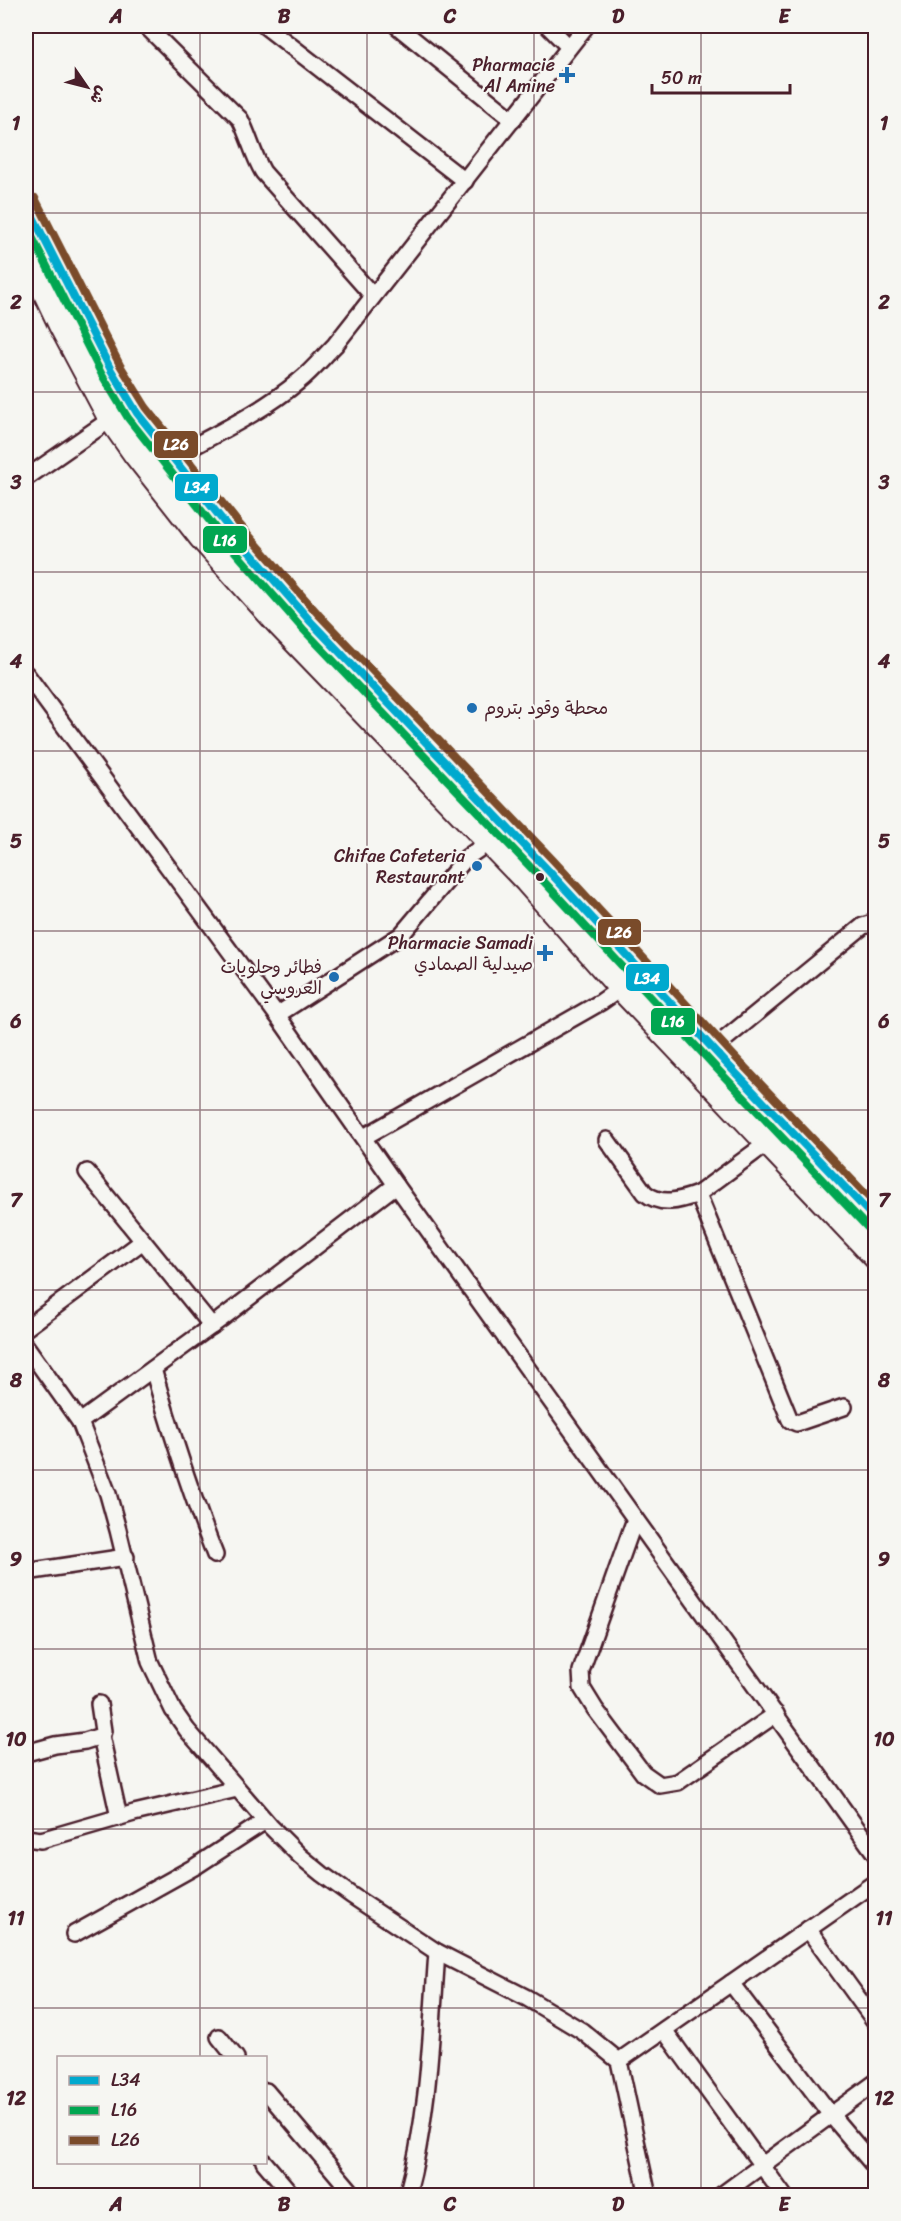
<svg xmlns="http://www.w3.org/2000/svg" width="901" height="2221" viewBox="0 0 901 2221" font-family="Sriracha,'Playpen Sans Arabic',sans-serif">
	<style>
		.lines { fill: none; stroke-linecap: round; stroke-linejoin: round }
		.minor-casing { stroke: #4a1f2b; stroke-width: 20 }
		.trunk-casing { stroke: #4a1f2b; stroke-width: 28 }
		.minor { stroke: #f6f6f2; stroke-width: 15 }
		.trunk { stroke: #f6f6f2; stroke-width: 24 }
		.bus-1-casing { stroke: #f6f6f2; stroke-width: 12 }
		.bus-2-casing { stroke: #f6f6f2; stroke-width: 12 }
		.bus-3-casing { stroke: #f6f6f2; stroke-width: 12 }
		.bus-1 { stroke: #00a9ce; stroke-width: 8 }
		.bus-2 { stroke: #00a651; stroke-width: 8 }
		.bus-3 { stroke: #7a4b2a; stroke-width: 8 }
		.grid { fill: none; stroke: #4a1f2b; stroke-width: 1.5; stroke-opacity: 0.55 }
		.poi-dot { fill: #1f6fb2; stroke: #f6f6f2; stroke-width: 2 }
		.bus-dot { fill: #4a1f2b; stroke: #f6f6f2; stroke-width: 2 }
		.labels { text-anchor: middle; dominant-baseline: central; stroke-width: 4.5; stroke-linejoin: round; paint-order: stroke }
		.poi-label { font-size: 18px; fill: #4a1f2b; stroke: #f6f6f2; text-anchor: end }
		.line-badge { stroke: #f6f6f2; stroke-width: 2 }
		.badge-label { font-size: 16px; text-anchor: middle; font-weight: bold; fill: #fff }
		.neatline { fill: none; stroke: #4a1f2b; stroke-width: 2 }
		.grid-label { font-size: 20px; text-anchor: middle; font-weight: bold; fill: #4a1f2b }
	</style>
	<rect width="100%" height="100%" fill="#f6f6f2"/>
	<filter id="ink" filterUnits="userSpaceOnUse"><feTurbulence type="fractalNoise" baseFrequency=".0167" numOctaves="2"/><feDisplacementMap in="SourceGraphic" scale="12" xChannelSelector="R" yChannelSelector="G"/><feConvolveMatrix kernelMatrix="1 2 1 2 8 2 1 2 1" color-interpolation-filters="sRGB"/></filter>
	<g filter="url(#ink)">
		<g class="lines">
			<defs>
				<g id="minor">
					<path d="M146 26 240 119C249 136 253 155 263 172L373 296"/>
					<path d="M265 26 465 181"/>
					<path d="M397 26 513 120"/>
					<path d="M548 26 569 47"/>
					<path d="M172 458C215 434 261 413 299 381 312 371 323 357 335 345L586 26"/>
					<path d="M26 478 111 419"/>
					<path d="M26 674 277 1015 396 1185 876 1855"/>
					<path d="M277 1015 401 935 466 858 489 842"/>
					<path d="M713 1049 863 926 876 922"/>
					<path d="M364 1137 601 1002 621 988"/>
					<path d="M607 1140 645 1193C661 1206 679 1201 698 1194"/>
					<path d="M767 1143 698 1194 790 1420 797 1423 844 1407"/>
					<path d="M87 1172 212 1326"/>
					<path d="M26 1328 143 1241"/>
					<path d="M26 1346 80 1422 108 1494 118 1530 150 1662 173 1710 187 1730 270 1826 300 1856 322 1874 351 1895 437 1952 527 1998 582 2031 619 2061 648 2196"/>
					<path d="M153 1369C171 1432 191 1494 215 1555"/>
					<path d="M80 1422 221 1319 396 1185"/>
					<path d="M635 1519 581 1671 582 1688 595 1709 643 1773 660 1785 678 1782 776 1714"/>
					<path d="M26 1572 126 1557"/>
					<path d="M101 1736 119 1817"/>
					<path d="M26 1753 55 1745 85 1741 101 1736 103 1731 99 1704"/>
					<path d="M26 1838 41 1840 134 1813 237 1789"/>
					<path d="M808 1929 876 2023"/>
					<path d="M74 1934 196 1866 265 1821"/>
					<path d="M731 1983 831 2115 876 2168"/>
					<path d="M664 2030 784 2196"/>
					<path d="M219 2037 236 2058"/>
					<path d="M619 2061 876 1882"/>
					<path d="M266 2091 355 2196"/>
					<path d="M264 2162 293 2196"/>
					<path d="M407 2196C429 2116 431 2034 437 1952"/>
					<path d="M720 2196 876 2082"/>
				</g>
				<g id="trunk">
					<path d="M26 203 111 370 137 413 232 532 311 622 401 718 545 867 727 1064 876 1221"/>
					<path d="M26 251 61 325 111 419 135 453 202 538 280 625 527 881 621 988 876 1257"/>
				</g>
			</defs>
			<use href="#minor" class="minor-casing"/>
			<use href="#trunk" class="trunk-casing"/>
			<use href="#minor" class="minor"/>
			<use href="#trunk" class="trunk"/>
			<defs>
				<path id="bus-1" d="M26 203 111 370 137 413 232 532 311 622 545 867 727 1064 876 1220"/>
				<path id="bus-2" d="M26 225 102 375 128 418 224 539 303 629 537 874 719 1071 868 1228"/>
				<path id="bus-3" d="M35 198 120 365 146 407 240 525 319 615 553 860 735 1057 876 1205"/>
			</defs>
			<use href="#bus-1" class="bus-1-casing"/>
			<use href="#bus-2" class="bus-2-casing"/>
			<use href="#bus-3" class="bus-3-casing"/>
			<use href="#bus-1" class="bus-1"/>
			<use href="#bus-2" class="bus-2"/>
			<use href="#bus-3" class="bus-3"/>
		</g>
	</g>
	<path class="grid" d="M200 26V2058M367 26V2196M534 26V2196M701 26V2196M26 213H876M26 392H876M26 572H876M26 751H876M26 931H876M26 1110H876M26 1290H876M26 1470H876M26 1649H876M26 1829H876M26 2008H876M200 2162V2196"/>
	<g class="poi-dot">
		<path d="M564 66h6v6h6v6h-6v6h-6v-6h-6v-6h6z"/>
		<circle cx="472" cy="708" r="6"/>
		<circle cx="477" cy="866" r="6"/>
		<path d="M542 944h6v6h6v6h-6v6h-6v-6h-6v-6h6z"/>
		<circle cx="334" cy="977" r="6"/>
	</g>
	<circle class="bus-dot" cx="540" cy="877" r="5"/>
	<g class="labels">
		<g class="poi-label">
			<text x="555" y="65">Pharmacie<tspan x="555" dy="21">Al Amine</tspan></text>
			<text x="484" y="708" text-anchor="start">محطة وقود بتروم</text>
			<text x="465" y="856">Chifae Cafeteria<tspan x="465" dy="21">Restaurant</tspan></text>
			<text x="533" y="943">Pharmacie Samadi<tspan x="533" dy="21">صيدلية الصمادي</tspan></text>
			<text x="322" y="967">فطائر وحلويات<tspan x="322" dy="21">العروسي</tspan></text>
		</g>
	</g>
	<g class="line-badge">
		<rect x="153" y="430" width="46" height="29" rx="6" fill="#7a4b2a"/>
		<rect x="174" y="473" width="45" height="29" rx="6" fill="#00a9ce"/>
		<rect x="202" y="525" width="46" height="29" rx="6" fill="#00a651"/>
		<rect x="597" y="918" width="45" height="28" rx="6" fill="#7a4b2a"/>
		<rect x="625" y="963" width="45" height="29" rx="6" fill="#00a9ce"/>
		<rect x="650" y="1007" width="46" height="29" rx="6" fill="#00a651"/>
	</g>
	<g class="badge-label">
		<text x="176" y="450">L26</text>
		<text x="197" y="493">L34</text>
		<text x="225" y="546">L16</text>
		<text x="619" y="938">L26</text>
		<text x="647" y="984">L34</text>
		<text x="673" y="1027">L16</text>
	</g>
	<rect width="901" height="2221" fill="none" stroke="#f6f6f2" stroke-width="66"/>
	<rect x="57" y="2056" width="210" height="108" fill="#f6f6f2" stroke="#b1a0a2" stroke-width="1.5"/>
	<rect x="69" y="2076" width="30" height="9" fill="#00a9ce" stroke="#b1a0a2" stroke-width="1.5"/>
	<text x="111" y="2086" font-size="18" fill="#4a1f2b">L34</text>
	<rect x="69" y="2106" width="30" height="9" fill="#00a651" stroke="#b1a0a2" stroke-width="1.5"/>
	<text x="111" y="2116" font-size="18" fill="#4a1f2b">L16</text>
	<rect x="69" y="2136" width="30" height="9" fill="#7a4b2a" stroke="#b1a0a2" stroke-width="1.5"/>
	<text x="111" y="2146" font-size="18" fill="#4a1f2b">L26</text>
	<g transform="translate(87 87) rotate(125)" stroke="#f6f6f2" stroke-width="4.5" paint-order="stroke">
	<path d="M0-4.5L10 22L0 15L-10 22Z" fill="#4a1f2b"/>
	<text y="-9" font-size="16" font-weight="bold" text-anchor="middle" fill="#4a1f2b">ش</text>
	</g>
	<path d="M652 84v9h138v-9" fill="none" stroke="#4a1f2b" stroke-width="3"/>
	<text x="661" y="84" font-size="18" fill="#4a1f2b" stroke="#f6f6f2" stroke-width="4.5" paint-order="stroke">50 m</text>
	<rect x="33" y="33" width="835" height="2155" class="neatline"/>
	<g class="grid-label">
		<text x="116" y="23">A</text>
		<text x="284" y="23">B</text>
		<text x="450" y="23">C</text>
		<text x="618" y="23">D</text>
		<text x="784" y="23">E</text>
		<text x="16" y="130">1</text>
		<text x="884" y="130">1</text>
		<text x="16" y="309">2</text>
		<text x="884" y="309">2</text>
		<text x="16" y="489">3</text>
		<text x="884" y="489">3</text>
		<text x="16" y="668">4</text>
		<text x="884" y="668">4</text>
		<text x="16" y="848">5</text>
		<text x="884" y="848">5</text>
		<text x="16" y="1028">6</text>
		<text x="884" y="1028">6</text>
		<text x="16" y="1207">7</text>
		<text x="884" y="1207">7</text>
		<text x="16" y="1387">8</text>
		<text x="884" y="1387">8</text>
		<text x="16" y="1566">9</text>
		<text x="884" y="1566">9</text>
		<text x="16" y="1746">10</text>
		<text x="884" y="1746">10</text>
		<text x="16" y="1925">11</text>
		<text x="884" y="1925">11</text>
		<text x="16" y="2105">12</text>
		<text x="884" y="2105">12</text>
		<text x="116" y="2211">A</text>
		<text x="284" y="2211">B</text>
		<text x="450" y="2211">C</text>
		<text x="618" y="2211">D</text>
		<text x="784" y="2211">E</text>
	</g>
</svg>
